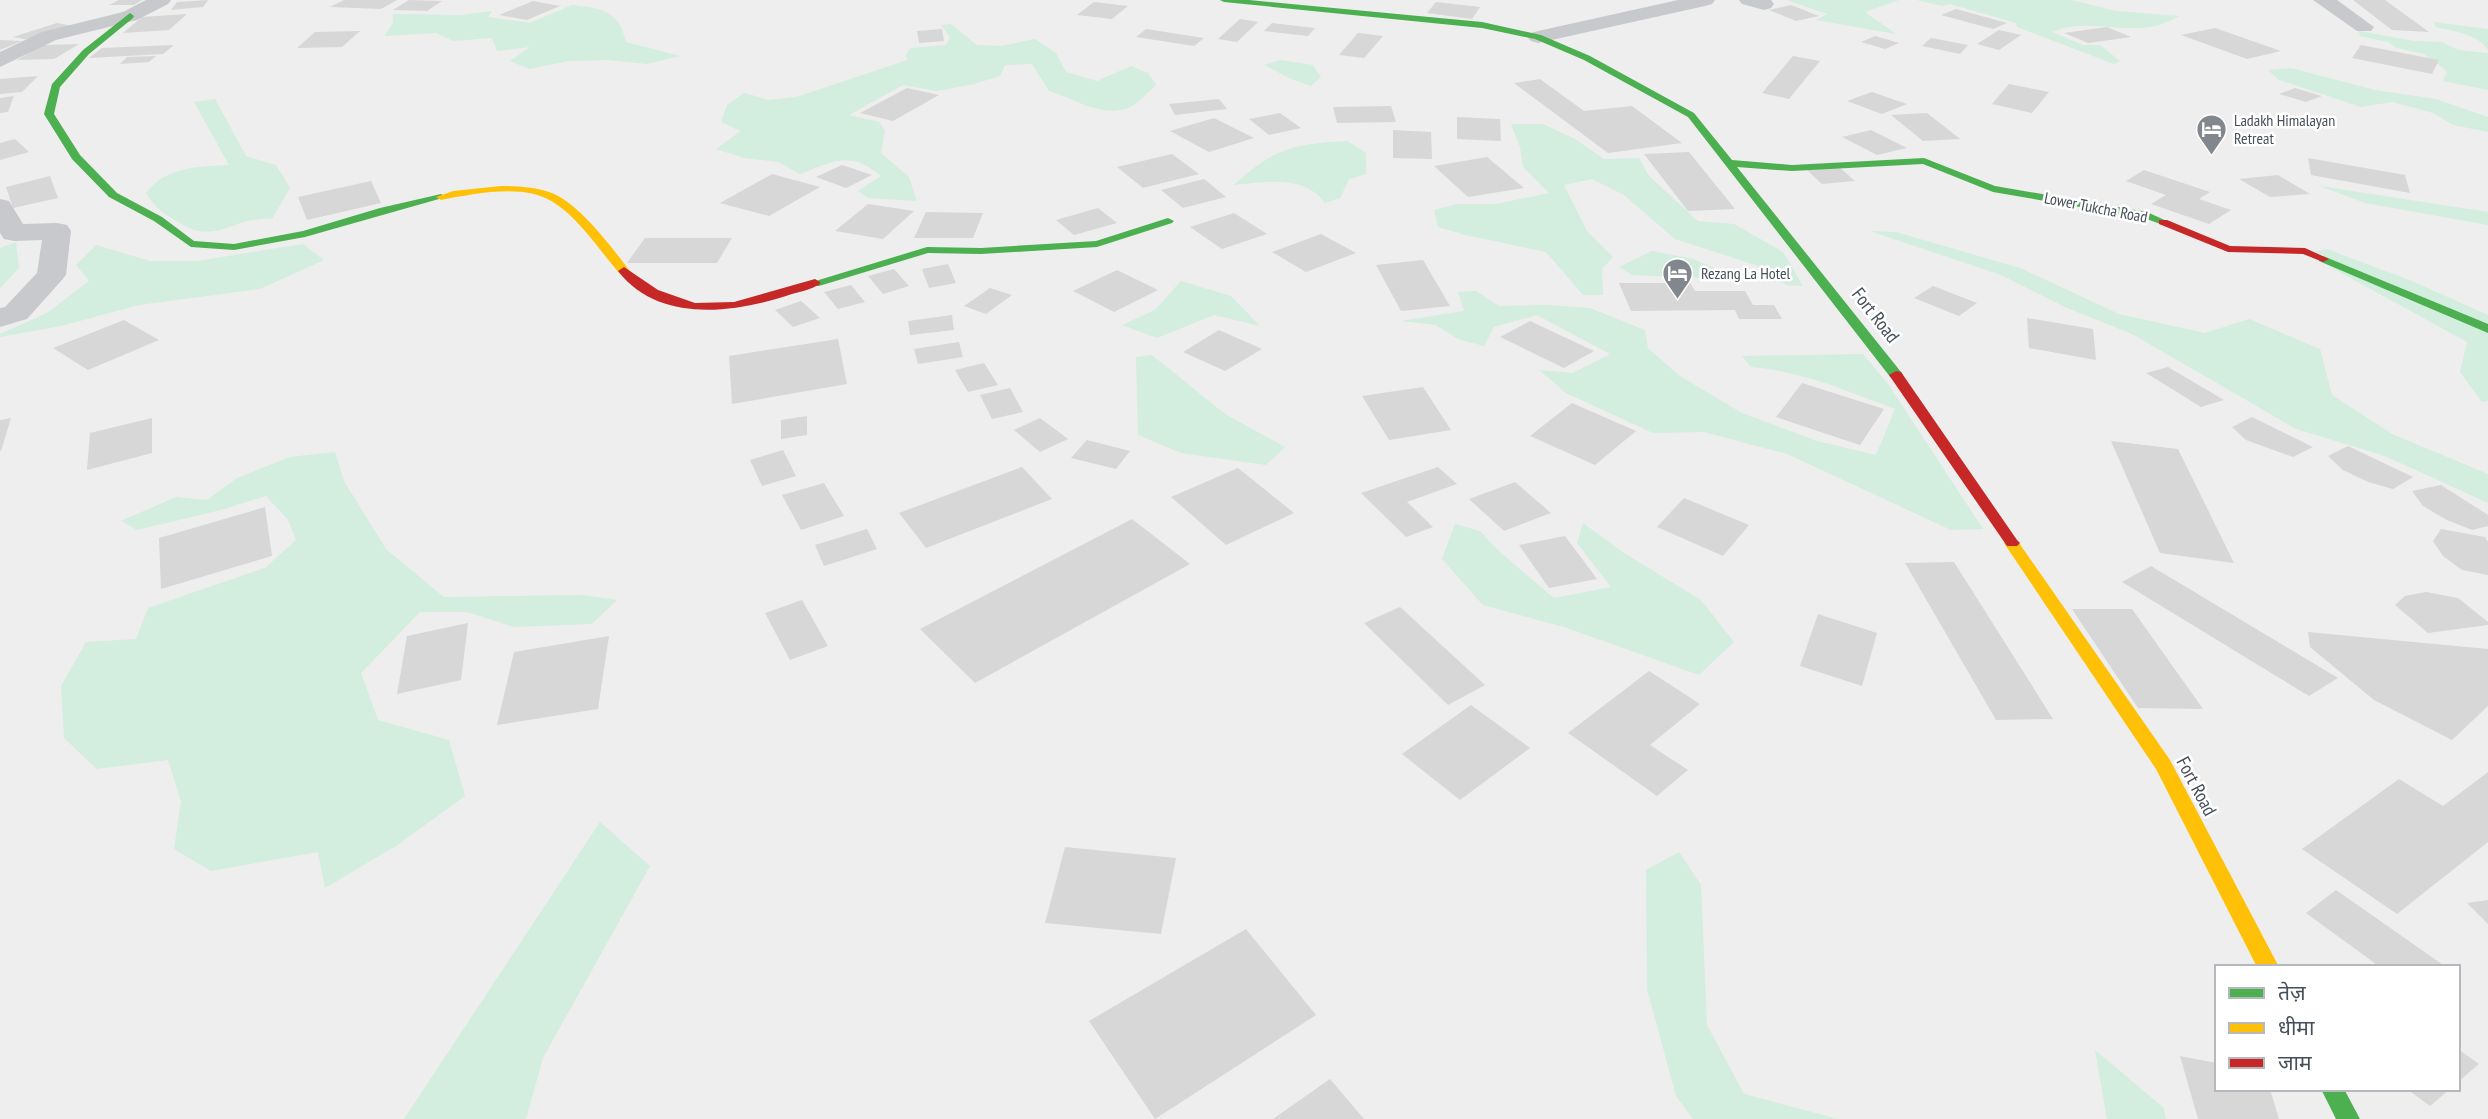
<svg xmlns="http://www.w3.org/2000/svg" width="2488" height="1119" viewBox="0 0 2488 1119" font-family="'PT Sans Narrow','Noto Sans Devanagari',sans-serif">
	<style>
		.green { fill: #d3edde }
		.building { fill: #d7d7d8 }
		.lines { fill: none; stroke-linecap: round; stroke-linejoin: round }
		.street { fill: #c8c9cc; fill-rule: evenodd }
		.fast { fill: #4caf50; fill-rule: evenodd }
		.slow { fill: #ffc107; fill-rule: evenodd }
		.jam { fill: #c62828; fill-rule: evenodd }
		.labels { text-anchor: middle; dominant-baseline: central; stroke-width: 5; stroke-linejoin: round; paint-order: stroke }
		.far-poi-label { font-size: 16px; fill: #464f59; stroke: #fff; text-anchor: start }
		.far-street-label { font-size: 16px; fill: #464f59; stroke: #fff }
		.street-label { font-size: 19px; fill: #464f59; stroke: #fff }
	</style>
	<rect width="100%" height="100%" fill="#eee"/>
	<g class="green">
		<path d="M1787 0H1899L1865 12 1896 34 1816 20 1827 14Z"/>
		<path d="M1917 0H2072L2116 11 2179 16C2134 43 2098 14 2052 32L2083 45H2100L2120 61 2114 64 2017 27 2016 23 1950 4 1942 6Z"/>
		<path d="M572 5C602 8 619 11 626 42L680 56 647 64 608 60 569 61 529 69 510 61 530 47 497 51 492 38 453 41 436 33 384 36 393 23V14L462 15 492 11 488 17 530 23Z"/>
		<path d="M2433 22 2488 29V50C2479 34 2452 31 2436 27Z"/>
		<path d="M951 24 977 45 1001 46 1035 39 1056 53 1066 72 1097 81 1131 66 1148 73 1156 85C1149 91 1139 103 1130 107 1104 119 1075 99 1049 91L1032 64 1005 65 1000 76 974 84 937 91 903 85 849 115 879 122 885 131 881 153 909 177 917 201 868 198 858 191 881 176C850 150 834 161 800 174L778 162 744 158 716 149 741 131 721 122 727 105 744 93 769 100 796 97 907 60 906 54 911 48 946 45 950 37 941 25Z"/>
		<path d="M2359 31 2414 41 2442 42 2458 50 2488 53V90L2443 81 2447 71 2424 54 2397 48 2388 42 2360 36Z"/>
		<path d="M1281 60 1313 65 1321 77 1311 86 1291 79 1264 65Z"/>
		<path d="M2291 68 2375 90 2436 99 2488 117V132L2453 125 2433 113 2392 102 2361 107 2279 80 2268 70Z"/>
		<path d="M215 99 246 156 276 165 290 188 272 219C232 216 217 247 178 222 163 214 155 207 146 193 167 166 197 167 229 165L194 102Z"/>
		<path d="M1511 124H1543L1575 139 1604 159 1639 158 1649 176 1698 221 1734 224 1783 252 1803 286 1786 285 1758 266 1675 239 1624 195 1592 179 1564 185 1587 231 1613 257 1602 269 1603 295H1583L1546 252 1465 235 1438 227 1434 210 1457 204H1496L1549 193 1523 167 1520 147Z"/>
		<path d="M1347 141 1366 153V174L1349 179 1340 198 1325 203C1304 174 1265 182 1234 185 1274 148 1293 144 1347 141Z"/>
		<path d="M2320 186 2488 212V225L2365 203Z"/>
		<path d="M1870 231 1896 232 2020 268 2119 314 2205 333 2249 319 2320 349 2332 395 2392 434 2488 474V503L2385 456 2296 429 2132 334 2067 308 2001 275Z"/>
		<path d="M16 242 19 268 0 288V248Z"/>
		<path d="M303 244 324 260 260 289 139 305 61 326 0 337V334L47 313 89 281 76 265 96 245 150 261H197Z"/>
		<path d="M2327 249 2412 281 2488 315V401L2482 402 2460 372 2467 342 2305 253Z"/>
		<path d="M1652 251 1693 259 1743 280 1632 275 1619 267Z"/>
		<path d="M1181 281 1231 296 1260 326 1214 315 1157 338 1122 325 1155 310Z"/>
		<path d="M1476 291 1499 306 1546 305 1590 308 1645 330 1648 348 1680 376 1742 413 1817 441 1876 455 1895 409C1848 391 1801 371 1751 367L1742 356 1863 354 1888 384 1983 529 1951 530 1787 454 1704 432 1653 433 1566 393 1539 370 1573 373 1610 354 1537 315 1494 327 1484 346 1458 339 1436 325 1401 321 1464 311 1458 292Z"/>
		<path d="M1152 355 1225 414 1285 447 1266 465 1181 453 1138 435 1136 357Z"/>
		<path d="M335 452 344 481 386 549 444 597 583 595 617 600 592 624 514 627 467 612H420L361 673 378 720 449 740 465 796 396 846 325 888 318 852 211 871 174 849 181 801 168 760 97 769 64 738 61 686 86 642 136 639 148 608 265 568 296 540 288 520 266 496 221 510 137 530 121 521 176 497 207 500 237 478 290 457Z"/>
		<path d="M1583 523 1624 553 1701 600 1734 642 1699 675 1564 627 1483 605 1442 559 1455 524 1480 531 1500 552 1554 598 1611 587 1577 543Z"/>
		<path d="M600 822 650 866 543 1058 526 1119H404Z"/>
		<path d="M1679 852 1701 885 1707 1025 1744 1094 1838 1119H1693L1676 1096 1647 989 1646 870Z"/>
		<path d="M2095 1050 2164 1108 2166 1119H2107Z"/>
	</g>
	<g class="building">
		<path d="M119 0H142L134 5H109Z"/>
		<path d="M208 0 203 7 171 10 177 2Z"/>
		<path d="M344 0H397L381 9 330 7Z"/>
		<path d="M409 0 442 1 427 11 393 10Z"/>
		<path d="M2353 0H2385L2429 32 2392 30Z"/>
		<path d="M533 1 560 6 527 20 499 15Z"/>
		<path d="M1094 2 1128 6 1112 19 1077 15Z"/>
		<path d="M1436 2 1480 7 1472 19 1427 13Z"/>
		<path d="M1791 5 1819 16 1796 21 1769 10Z"/>
		<path d="M1956 9 2007 23 1993 29 1941 15Z"/>
		<path d="M187 14 169 30 123 33 142 17Z"/>
		<path d="M1240 19 1258 22 1237 42 1218 39Z"/>
		<path d="M57 23 72 26 29 40 13 37Z"/>
		<path d="M1272 23 1315 28 1308 36 1264 31Z"/>
		<path d="M2107 27 2131 37 2088 43 2064 33Z"/>
		<path d="M2215 28 2281 51 2247 59 2181 35Z"/>
		<path d="M942 29 944 41 919 43 917 31Z"/>
		<path d="M1146 29 1204 38 1194 46 1136 37Z"/>
		<path d="M1999 30 2021 35 1999 50 1977 44Z"/>
		<path d="M360 31 342 47 297 48 315 32Z"/>
		<path d="M1358 33 1383 36 1364 58 1339 55Z"/>
		<path d="M1875 36 1899 43 1885 49 1861 42Z"/>
		<path d="M1931 38 1968 45 1960 54 1922 46Z"/>
		<path d="M0 40 22 41 0 50Z"/>
		<path d="M79 44 54 59 17 60 43 45Z"/>
		<path d="M174 45 163 54 89 58 102 48Z"/>
		<path d="M2361 45 2439 60 2432 74 2352 58Z"/>
		<path d="M156 56 149 62 120 64 127 57Z"/>
		<path d="M1793 56 1820 61 1789 99 1762 93Z"/>
		<path d="M38 76 22 92 0 94V79Z"/>
		<path d="M1540 79 1584 111 1632 106 1682 143 1608 153 1514 83Z"/>
		<path d="M2009 84 2049 92 2032 113 1992 104Z"/>
		<path d="M907 88 939 95 893 121 860 113Z"/>
		<path d="M2295 88 2322 96 2306 102 2279 94Z"/>
		<path d="M1872 92 1907 104 1882 114 1847 101Z"/>
		<path d="M14 96 8 112 0 113V98Z"/>
		<path d="M1219 99 1227 109 1175 115 1169 104Z"/>
		<path d="M1391 106 1396 122 1337 123 1333 107Z"/>
		<path d="M1280 113 1301 128 1269 135 1249 119Z"/>
		<path d="M1927 113 1960 139 1923 141 1891 115Z"/>
		<path d="M1457 117 1500 119 1501 141 1457 139Z"/>
		<path d="M1214 118 1254 138 1209 152 1170 131Z"/>
		<path d="M1393 130 1431 132 1432 159 1393 158Z"/>
		<path d="M1871 130 1907 148 1877 155 1842 137Z"/>
		<path d="M15 139 29 152 0 160V143Z"/>
		<path d="M1689 152 1735 209 1688 211 1644 154Z"/>
		<path d="M1172 154 1199 174 1143 188 1117 167Z"/>
		<path d="M1487 157 1524 188 1468 197 1434 166Z"/>
		<path d="M2308 158 2405 175 2410 193 2311 175Z"/>
		<path d="M842 165 872 175 846 188 816 177Z"/>
		<path d="M1839 167 1855 181 1822 184 1806 169Z"/>
		<path d="M2144 170 2210 192 2199 199 2231 210 2209 224 2151 204 2166 195 2126 181Z"/>
		<path d="M772 174 820 187 769 216 720 203Z"/>
		<path d="M2278 175 2310 194 2270 197 2239 179Z"/>
		<path d="M50 176 58 198 13 208 6 187Z"/>
		<path d="M1204 179 1226 197 1183 208 1161 190Z"/>
		<path d="M371 181 381 203 307 220 298 197Z"/>
		<path d="M868 204 914 211 883 239 835 231Z"/>
		<path d="M1098 208 1117 223 1074 235 1056 220Z"/>
		<path d="M926 212 983 213 973 238H914Z"/>
		<path d="M1234 213 1267 234 1222 249 1190 227Z"/>
		<path d="M1321 234 1356 253 1306 272 1272 252Z"/>
		<path d="M645 238H732L717 263H627Z"/>
		<path d="M1423 260 1450 306 1401 311 1376 265Z"/>
		<path d="M948 264 956 283 929 288 922 269Z"/>
		<path d="M894 269 909 286 883 294 868 276Z"/>
		<path d="M1117 270 1158 290 1114 312 1073 291Z"/>
		<path d="M1619 283H1690L1695 291H1745L1753 305H1774L1782 319H1739L1735 310 1631 311Z"/>
		<path d="M851 285 865 302 838 309 824 292Z"/>
		<path d="M1933 286 1977 303 1959 316 1914 298Z"/>
		<path d="M990 288 1012 295 986 314 964 306Z"/>
		<path d="M801 301 820 318 793 327 775 310Z"/>
		<path d="M952 315 954 330 910 335 908 321Z"/>
		<path d="M2027 318 2093 329 2096 360 2029 348Z"/>
		<path d="M124 320 159 340 88 370 53 348Z"/>
		<path d="M1530 321 1594 351 1564 368 1500 337Z"/>
		<path d="M1219 330 1262 349 1225 371 1183 352Z"/>
		<path d="M838 339 847 384 732 404 729 356Z"/>
		<path d="M959 342 963 357 918 364 914 349Z"/>
		<path d="M984 363 998 385 968 392 955 370Z"/>
		<path d="M2168 367 2224 400 2201 407 2146 373Z"/>
		<path d="M1802 383 1884 409 1860 445 1776 417Z"/>
		<path d="M1423 387 1451 430 1389 440 1362 396Z"/>
		<path d="M1010 388 1023 412 992 419 980 395Z"/>
		<path d="M1572 403 1636 431 1595 465 1530 436Z"/>
		<path d="M807 416V435L781 439V420Z"/>
		<path d="M2252 417 2313 447 2293 457 2246 440 2232 427Z"/>
		<path d="M11 418 1 451H0V420Z"/>
		<path d="M152 418V453L87 470 90 433Z"/>
		<path d="M1040 418 1068 439 1040 452 1014 430Z"/>
		<path d="M1087 440 1130 451 1116 469 1071 458Z"/>
		<path d="M2111 441 2178 449 2234 563 2160 553Z"/>
		<path d="M2348 446 2413 477 2393 489 2368 482 2343 470 2328 456Z"/>
		<path d="M783 450 796 476 762 486 750 460Z"/>
		<path d="M1022 467 1052 499 926 548 899 513Z"/>
		<path d="M1438 467 1457 484 1407 502 1433 527 1406 537 1361 493Z"/>
		<path d="M1238 468 1294 513 1226 545 1171 497Z"/>
		<path d="M1515 482 1551 513 1504 531 1469 499Z"/>
		<path d="M824 483 844 516 801 530 782 495Z"/>
		<path d="M2441 485 2488 515V526L2472 530 2447 520 2423 506 2412 491Z"/>
		<path d="M1684 498 1749 525 1723 556 1657 527Z"/>
		<path d="M265 507 272 556 161 589 159 538Z"/>
		<path d="M1132 519 1190 564 975 683 920 629Z"/>
		<path d="M867 529 877 549 824 566 815 545Z"/>
		<path d="M2441 529 2485 537 2488 542V575L2462 570 2443 556 2433 541Z"/>
		<path d="M1565 536 1597 579 1549 588 1519 545Z"/>
		<path d="M1954 562 2053 719 1996 720 1905 563Z"/>
		<path d="M2151 566 2338 678 2309 696 2122 582Z"/>
		<path d="M2426 592 2458 598 2488 622V625L2428 633 2395 605 2405 596Z"/>
		<path d="M802 600 828 646 790 660 765 613Z"/>
		<path d="M1400 607 1485 685 1448 705 1364 623Z"/>
		<path d="M2072 609H2132L2203 709 2138 708Z"/>
		<path d="M1818 614 1877 633 1862 686 1800 666Z"/>
		<path d="M468 623 461 680 397 694 407 636Z"/>
		<path d="M2308 632 2488 649V706L2452 740 2374 700 2310 647Z"/>
		<path d="M609 636 598 709 497 725 514 652Z"/>
		<path d="M1649 671 1700 704 1650 745 1688 770 1657 796 1568 733Z"/>
		<path d="M1471 705 1530 748 1460 800 1402 754Z"/>
		<path d="M2488 772V842L2397 914 2302 849 2399 779 2443 806Z"/>
		<path d="M1065 847 1176 858 1161 934 1045 923Z"/>
		<path d="M2336 890 2446 967H2380L2306 913Z"/>
		<path d="M2488 900V924L2467 903Z"/>
		<path d="M1246 929 1316 1015 1155 1119 1089 1021Z"/>
		<path d="M2458 1049 2479 1064 2458 1082Z"/>
		<path d="M2180 1056 2217 1063V1089H2270L2279 1119H2198Z"/>
		<path d="M1330 1079 1364 1119H1273Z"/>
		<path d="M2407 1089H2450L2430 1106Z"/>
	</g>
	<g class="lines">
		<g class="street">
			<path d="M146 0H171L168 4 137 20 56 40 0 67V52L42 32 123 12Z"/>
			<path d="M1678 0H1715L1712 4 1705 6 1538 43 1531 41 1527 37 1531 33 1538 31Z"/>
			<path d="M1739 0H1771L1774 4 1771 8 1764 10 1742 4Z"/>
			<path d="M2313 0H2337L2374 27 2371 31H2357Z"/>
			<path d="M0 199 9 201 23 224 57 223 67 225 71 231 66 275 61 281 27 319 0 327V308L5 307 37 273 42 240 14 241 4 239 0 233Z"/>
		</g>
		<g class="fast">
			<path d="M1220 0H1249L1482 22 1541 35 1590 56 1694 113 1732 160 1792 165 1924 158 1995 186 2147 212 2169 222 2163 225 2144 218 1993 192 1923 164 1792 171 1737 167 1901 372 1903 375 1896 379 1891 378 1688 117 1584 60 1535 39 1482 28 1224 2Z"/>
			<path d="M130 13 134 16 133 18 89 54 60 87 54 114 80 155 117 193 162 217 194 241 234 244 303 231 380 208 441 194 446 197 305 237 234 250 191 247 154 221 109 197 72 159 44 114 52 84 83 50Z"/>
			<path d="M1168 218 1174 221 1172 223 1097 247 981 254 928 253 819 286H811L809 283 927 247 981 248 1096 241Z"/>
			<path d="M2323 256 2488 324V333L2319 261V257Z"/>
			<path d="M2321 1089H2344L2360 1119H2336Z"/>
		</g>
		<g class="slow">
			<path d="M501 186C517 186 534 187 549 192 579 202 611 247 630 271L628 274H620C599 250 580 219 553 202 523 183 474 194 441 200L436 197 453 191Z"/>
			<path d="M2012 538 2017 540 2170 760 2279 967H2257L2156 769 2004 543Z"/>
		</g>
		<g class="jam">
			<path d="M2159 220H2167L2230 246 2305 248 2329 259 2323 262 2303 254 2228 252 2159 224Z"/>
			<path d="M624 267 658 290 695 303 734 302 815 279 821 283C812 290 797 292 786 296 732 313 658 323 618 271Z"/>
			<path d="M1896 371 1901 372 2017 540 2020 543 2017 546H2007L1889 375Z"/>
		</g>
	</g>
	<defs>
		<symbol id="hotel-pin" viewBox="-11 -11 22 30"><path d="M0 17L-7.5 6A9.5 9.5 0 1 1 7.5 6Z" fill="#81878d" stroke="#fff"/><path d="M-6-4.5h1.5V1H6V5H4.5V3h-9V5H-6ZM-4 0a1.8 1.8 0 1 1 3.6 0ZM.5 0V-2.5h3Q6-2.5 6 0Z" fill="#fff"/></symbol>
	</defs>
	<g fill-rule="evenodd">
		<use href="#hotel-pin" x="2194" y="112" width="35" height="47"/>
		<use href="#hotel-pin" x="1660" y="256" width="35" height="47"/>
	</g>
	<g class="labels">
		<g class="far-poi-label">
			<text x="2234" y="120">Ladakh Himalayan<tspan x="2234" dy="18">Retreat</tspan></text>
			<text x="1701" y="273">Rezang La Hotel</text>
		</g>
		<g class="far-street-label">
			<text transform="translate(2096 207) rotate(11)">Lower Tukcha Road</text>
		</g>
		<g class="street-label">
			<text transform="translate(1876 315) rotate(52)">Fort Road</text>
			<text transform="translate(2197 786) rotate(62)">Fort Road</text>
		</g>
	</g>
	<rect x="2215" y="965" width="245" height="126" fill="#ffffff" stroke="#b5b9bd" stroke-width="2"/>
	<rect x="2229" y="988" width="35" height="10" fill="#4caf50" stroke="#b5b9bd" stroke-width="2"/>
	<text x="2278" y="1000" font-size="21" fill="#464f59">तेज़</text>
	<rect x="2229" y="1023" width="35" height="10" fill="#ffc107" stroke="#b5b9bd" stroke-width="2"/>
	<text x="2278" y="1035" font-size="21" fill="#464f59">धीमा</text>
	<rect x="2229" y="1058" width="35" height="10" fill="#c62828" stroke="#b5b9bd" stroke-width="2"/>
	<text x="2278" y="1070" font-size="21" fill="#464f59">जाम</text>
</svg>
